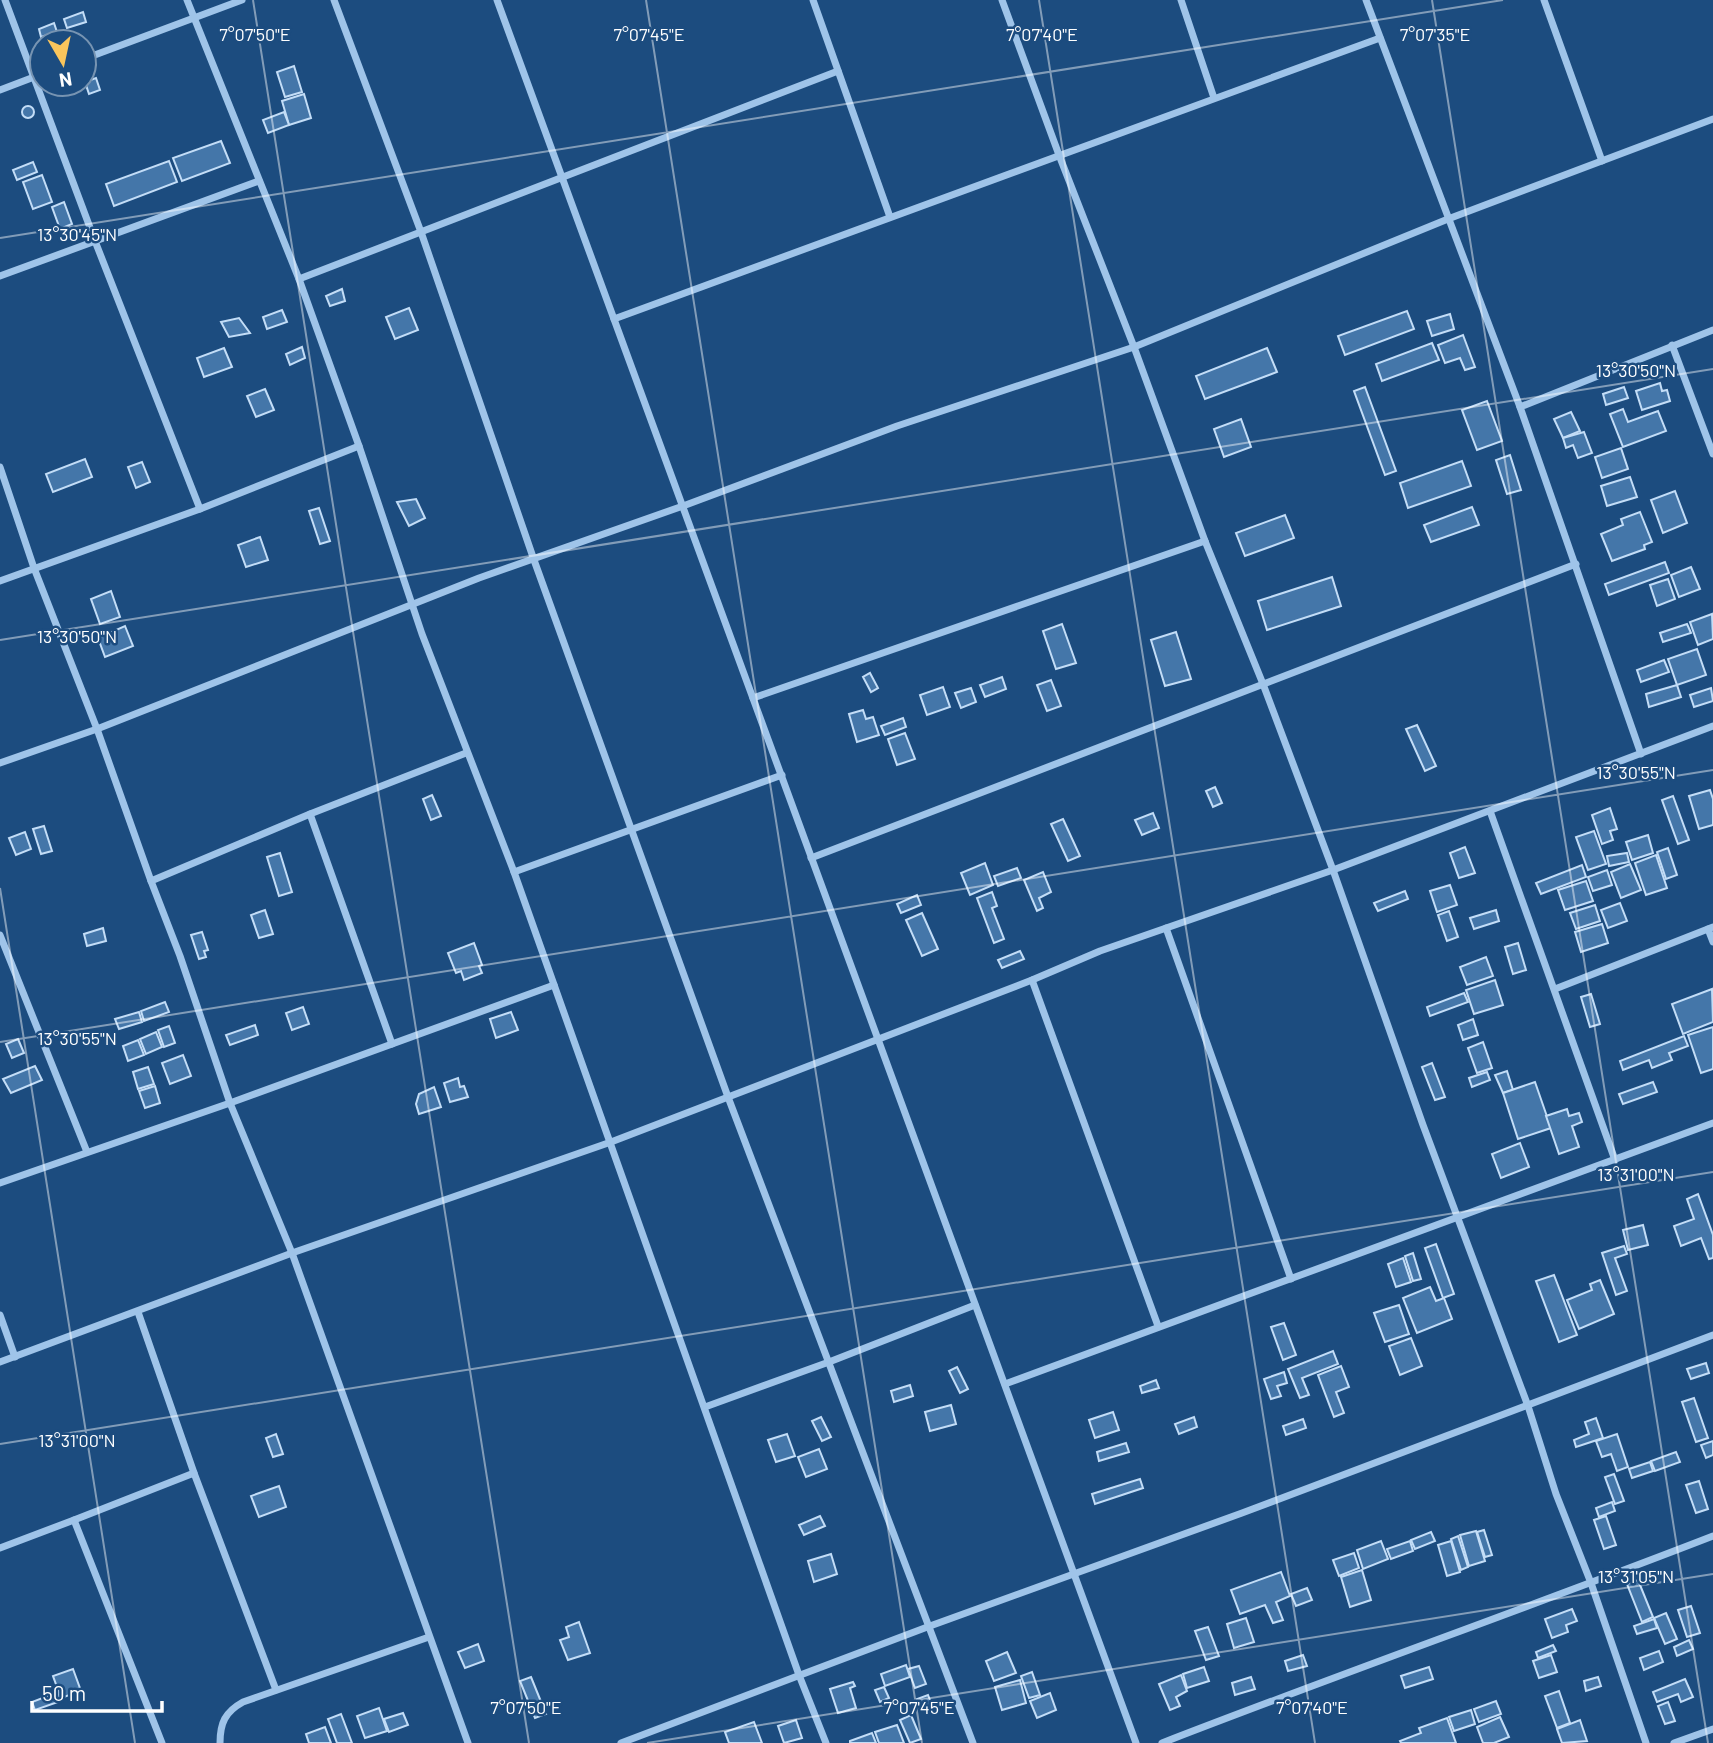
<svg xmlns="http://www.w3.org/2000/svg" width="1713" height="1743" viewBox="0 0 1713 1743" font-family="Barlow,sans-serif">
	<style>
		.building { fill: #4476a9; stroke: #c3ddf7; stroke-width: 2 }
		.lines { fill: none; stroke-linecap: round; stroke-linejoin: round }
		.minor { stroke: #9fc4e9; stroke-width: 7 }
		.ticks { fill: none; stroke: #fff; stroke-width: 2; stroke-opacity: 0.45 }
		.ticks-label { font-size: 18px; text-anchor: middle; fill: #fff; stroke: #1c4c7f; stroke-width: 5; stroke-linejoin: round; paint-order: stroke }
	</style>
	<rect width="100%" height="100%" fill="#1c4c7f"/>
	<g class="building">
		<path d="M83 12 86 22 67 28 64 19Z"/>
		<path d="M54 23 57 32 41 37 39 29Z"/>
		<path d="M294 66 302 92 285 97 277 72Z"/>
		<path d="M96 78 100 90 89 94 85 82Z"/>
		<path d="M304 94 311 118 289 125 282 101Z"/>
		<circle cx="28" cy="112" r="6"/>
		<path d="M284 112 289 125 268 133 263 120Z"/>
		<path d="M221 141 230 163 182 181 173 158Z"/>
		<path d="M169 161 177 182 114 206 106 184Z"/>
		<path d="M33 162 37 172 17 180 13 170Z"/>
		<path d="M42 175 52 202 33 209 23 182Z"/>
		<path d="M64 202 72 224 60 229 52 207Z"/>
		<path d="M342 289 345 301 330 306 326 296Z"/>
		<path d="M409 308 418 330 395 339 386 317Z"/>
		<path d="M282 310 287 322 267 329 263 317Z"/>
		<path d="M1407 311 1414 329 1345 355 1338 336Z"/>
		<path d="M1450 314 1454 329 1432 336 1427 321Z"/>
		<path d="M239 318 250 333 229 337 221 322Z"/>
		<path d="M1463 335 1475 367 1465 370 1460 358 1445 363 1438 345Z"/>
		<path d="M1432 343 1439 360 1382 381 1376 364Z"/>
		<path d="M302 347 305 358 290 365 286 354Z"/>
		<path d="M224 348 232 367 204 377 197 358Z"/>
		<path d="M1267 348 1277 372 1205 399 1196 376Z"/>
		<path d="M1660 383 1662 391 1667 390 1670 401 1642 410 1636 391Z"/>
		<path d="M1365 387 1396 471 1385 475 1354 391Z"/>
		<path d="M1624 387 1628 398 1606 405 1603 394Z"/>
		<path d="M265 389 274 410 256 417 247 396Z"/>
		<path d="M1487 401 1502 441 1477 450 1462 410Z"/>
		<path d="M1623 409 1628 422 1658 411 1666 431 1623 447 1610 414Z"/>
		<path d="M1571 412 1580 431 1563 438 1554 419Z"/>
		<path d="M1241 419 1251 447 1224 457 1214 429Z"/>
		<path d="M1584 432 1592 453 1578 458 1573 445 1566 448 1563 438Z"/>
		<path d="M1621 448 1628 469 1602 478 1595 457Z"/>
		<path d="M1510 455 1521 490 1507 494 1496 460Z"/>
		<path d="M85 459 92 477 53 492 46 474Z"/>
		<path d="M1462 461 1471 486 1408 508 1400 483Z"/>
		<path d="M142 462 150 482 136 488 128 467Z"/>
		<path d="M1630 477 1637 497 1607 506 1601 486Z"/>
		<path d="M1675 491 1687 523 1663 533 1651 500Z"/>
		<path d="M416 499 425 518 409 526 397 502Z"/>
		<path d="M1472 507 1479 525 1431 542 1424 525Z"/>
		<path d="M319 508 330 541 320 544 309 511Z"/>
		<path d="M1640 512 1652 542 1644 545 1645 549 1612 561 1601 534 1623 525 1621 519Z"/>
		<path d="M1285 515 1294 538 1245 556 1236 533Z"/>
		<path d="M260 537 268 560 246 567 238 545Z"/>
		<path d="M1665 562 1669 573 1609 595 1605 584Z"/>
		<path d="M1691 567 1700 589 1679 597 1671 575Z"/>
		<path d="M1332 577 1341 606 1267 630 1258 601Z"/>
		<path d="M1668 579 1675 599 1657 606 1650 585Z"/>
		<path d="M111 591 120 617 100 624 91 599Z"/>
		<path d="M1712 614 1713 639 1698 645 1690 622Z"/>
		<path d="M1062 624 1076 663 1056 669 1043 631Z"/>
		<path d="M1687 624 1691 633 1663 642 1660 633Z"/>
		<path d="M125 626 133 646 105 657 98 638Z"/>
		<path d="M1176 632 1191 679 1165 686 1151 640Z"/>
		<path d="M1697 649 1706 675 1677 685 1668 659Z"/>
		<path d="M1664 660 1669 672 1641 682 1637 670Z"/>
		<path d="M870 673 878 688 871 692 863 677Z"/>
		<path d="M1002 677 1006 689 985 697 980 685Z"/>
		<path d="M1051 680 1061 706 1047 711 1037 685Z"/>
		<path d="M1677 685 1681 697 1649 707 1646 694Z"/>
		<path d="M943 687 950 707 927 715 920 695Z"/>
		<path d="M971 688 976 702 961 708 955 693Z"/>
		<path d="M1711 688 1713 701 1694 707 1690 695Z"/>
		<path d="M863 710 866 719 873 717 879 735 857 742 849 714Z"/>
		<path d="M903 718 906 727 885 735 881 726Z"/>
		<path d="M1417 725 1436 766 1425 771 1406 729Z"/>
		<path d="M905 733 915 759 897 765 888 739Z"/>
		<path d="M1215 787 1222 803 1213 807 1206 791Z"/>
		<path d="M1710 790 1713 799V825L1699 829 1689 796Z"/>
		<path d="M432 795 441 816 431 820 423 799Z"/>
		<path d="M1673 796 1689 840 1678 844 1662 800Z"/>
		<path d="M1610 808 1617 829 1610 831 1613 840 1602 844 1592 815Z"/>
		<path d="M1153 813 1159 828 1142 835 1135 820Z"/>
		<path d="M1063 819 1080 856 1068 861 1051 824Z"/>
		<path d="M44 826 52 851 41 854 33 829Z"/>
		<path d="M1594 831 1606 864 1588 870 1576 837Z"/>
		<path d="M25 832 31 849 16 855 9 838Z"/>
		<path d="M1648 835 1653 853 1632 860 1626 842Z"/>
		<path d="M1465 847 1475 873 1459 878 1450 853Z"/>
		<path d="M1668 848 1677 875 1666 879 1657 852Z"/>
		<path d="M280 853 292 892 279 896 267 857Z"/>
		<path d="M1627 853 1629 862 1609 866 1607 856Z"/>
		<path d="M1656 855 1667 888 1646 895 1635 863Z"/>
		<path d="M985 863 993 885 970 895 961 873Z"/>
		<path d="M1630 864 1641 890 1621 898 1611 872Z"/>
		<path d="M1582 865 1586 877 1541 894 1536 883Z"/>
		<path d="M1017 868 1021 878 998 886 994 876Z"/>
		<path d="M1607 870 1612 885 1593 891 1588 877Z"/>
		<path d="M1043 872 1051 892 1039 898 1043 908 1037 911 1024 880Z"/>
		<path d="M1586 881 1593 901 1565 910 1558 890Z"/>
		<path d="M1450 885 1457 905 1437 912 1430 891Z"/>
		<path d="M1405 891 1408 899 1378 911 1374 903Z"/>
		<path d="M992 892 997 906 992 908 1004 939 994 943 977 898Z"/>
		<path d="M917 895 921 905 901 913 897 904Z"/>
		<path d="M1620 903 1627 921 1608 928 1601 910Z"/>
		<path d="M1595 905 1600 921 1576 929 1570 913Z"/>
		<path d="M265 910 273 934 259 938 251 915Z"/>
		<path d="M1496 910 1499 921 1474 929 1470 918Z"/>
		<path d="M1449 911 1458 937 1447 941 1438 915Z"/>
		<path d="M922 913 938 949 922 956 906 920Z"/>
		<path d="M1602 924 1608 943 1581 952 1575 932Z"/>
		<path d="M103 928 106 941 87 946 84 934Z"/>
		<path d="M202 932 208 950 204 951 206 957 199 959 191 935Z"/>
		<path d="M474 943 482 965 479 966 482 973 464 980 461 971 456 973 448 953Z"/>
		<path d="M1518 943 1526 970 1513 974 1505 947Z"/>
		<path d="M1020 951 1024 959 1002 968 998 960Z"/>
		<path d="M1486 957 1493 976 1467 985 1460 967Z"/>
		<path d="M1495 980 1503 1005 1474 1014 1466 990Z"/>
		<path d="M1712 989 1713 1022 1683 1034 1672 1004Z"/>
		<path d="M1464 993 1468 1002 1430 1016 1427 1007Z"/>
		<path d="M1591 994 1600 1024 1590 1027 1581 997Z"/>
		<path d="M165 1002 169 1012 144 1021 141 1011Z"/>
		<path d="M303 1007 309 1024 292 1030 286 1013Z"/>
		<path d="M139 1012 142 1022 119 1029 115 1019Z"/>
		<path d="M511 1012 518 1030 496 1038 490 1019Z"/>
		<path d="M1473 1019 1478 1035 1463 1040 1458 1025Z"/>
		<path d="M255 1025 258 1035 230 1045 226 1035Z"/>
		<path d="M169 1026 175 1043 164 1047 158 1030Z"/>
		<path d="M1713 1027V1069L1701 1073 1688 1035Z"/>
		<path d="M156 1032 162 1047 146 1054 140 1039Z"/>
		<path d="M1684 1036 1688 1046 1669 1053 1672 1060 1652 1068 1649 1060 1623 1070 1620 1061Z"/>
		<path d="M18 1039 24 1053 12 1058 6 1044Z"/>
		<path d="M138 1040 144 1055 128 1061 123 1046Z"/>
		<path d="M1483 1042 1492 1068 1477 1073 1468 1048Z"/>
		<path d="M183 1055 191 1076 170 1084 162 1063Z"/>
		<path d="M1432 1063 1445 1097 1435 1100 1422 1067Z"/>
		<path d="M35 1066 42 1080 11 1093 3 1079Z"/>
		<path d="M148 1067 154 1084 138 1089 133 1072Z"/>
		<path d="M1507 1071 1513 1090 1503 1093 1495 1075Z"/>
		<path d="M1487 1072 1490 1080 1472 1087 1469 1078Z"/>
		<path d="M458 1078 460 1087 464 1086 468 1097 450 1102 444 1083Z"/>
		<path d="M1535 1082 1551 1128 1518 1139 1503 1093Z"/>
		<path d="M1653 1082 1657 1092 1623 1104 1619 1094Z"/>
		<path d="M155 1086 160 1103 145 1108 139 1091Z"/>
		<path d="M434 1087 441 1107 419 1114 416 1104 419 1094Z"/>
		<path d="M1567 1109 1569 1116 1579 1113 1582 1122 1572 1126 1579 1147 1559 1154 1546 1116Z"/>
		<path d="M1520 1143 1529 1167 1501 1178 1492 1154Z"/>
		<path d="M1698 1194 1713 1235V1258L1709 1259 1701 1238 1681 1246 1674 1226 1694 1219 1687 1199Z"/>
		<path d="M1643 1225 1648 1245 1628 1250 1623 1230Z"/>
		<path d="M1436 1244 1454 1294 1443 1298 1425 1248Z"/>
		<path d="M1624 1246 1627 1254 1615 1258 1627 1291 1616 1295 1602 1253Z"/>
		<path d="M1413 1253 1421 1279 1413 1281 1405 1256Z"/>
		<path d="M1403 1258 1411 1282 1396 1287 1388 1264Z"/>
		<path d="M1554 1275 1577 1335 1559 1342 1536 1281Z"/>
		<path d="M1600 1280 1614 1314 1579 1329 1567 1300 1592 1290 1590 1284Z"/>
		<path d="M1430 1287 1436 1301 1444 1298 1452 1319 1417 1333 1403 1298Z"/>
		<path d="M1399 1305 1409 1334 1385 1342 1374 1313Z"/>
		<path d="M1284 1323 1296 1355 1283 1360 1271 1327Z"/>
		<path d="M1411 1338 1422 1366 1400 1375 1389 1346Z"/>
		<path d="M1333 1351 1338 1364 1302 1378 1309 1395 1300 1398 1288 1369Z"/>
		<path d="M1706 1363 1709 1373 1691 1379 1687 1369Z"/>
		<path d="M1341 1366 1349 1387 1336 1392 1344 1413 1334 1417 1318 1375Z"/>
		<path d="M957 1367 968 1389 960 1393 949 1371Z"/>
		<path d="M1284 1372 1287 1383 1277 1386 1281 1396 1271 1399 1264 1379Z"/>
		<path d="M1156 1380 1159 1388 1142 1393 1140 1386Z"/>
		<path d="M910 1385 913 1396 894 1402 891 1391Z"/>
		<path d="M1694 1398 1708 1438 1696 1442 1682 1402Z"/>
		<path d="M951 1405 956 1424 930 1431 925 1412Z"/>
		<path d="M1113 1412 1119 1430 1095 1438 1089 1420Z"/>
		<path d="M821 1417 831 1437 822 1441 812 1421Z"/>
		<path d="M1194 1417 1197 1427 1179 1434 1175 1424Z"/>
		<path d="M1596 1418 1603 1438 1576 1447 1574 1440 1589 1434 1585 1422Z"/>
		<path d="M1303 1419 1306 1428 1286 1435 1283 1426Z"/>
		<path d="M276 1434 283 1454 273 1457 266 1438Z"/>
		<path d="M787 1434 795 1456 776 1462 768 1440Z"/>
		<path d="M1617 1434 1628 1467 1617 1471 1611 1454 1602 1457 1596 1441Z"/>
		<path d="M1713 1441V1455L1706 1458 1701 1445Z"/>
		<path d="M1126 1443 1129 1452 1099 1461 1097 1452Z"/>
		<path d="M819 1449 827 1469 806 1477 798 1457Z"/>
		<path d="M1676 1452 1680 1462 1655 1471 1651 1461Z"/>
		<path d="M1650 1462 1653 1471 1632 1478 1629 1469Z"/>
		<path d="M1614 1474 1624 1501 1615 1504 1605 1477Z"/>
		<path d="M1140 1479 1143 1488 1095 1504 1092 1494Z"/>
		<path d="M1699 1481 1708 1509 1696 1513 1686 1485Z"/>
		<path d="M279 1486 286 1507 259 1517 251 1496Z"/>
		<path d="M1612 1502 1615 1511 1599 1517 1596 1508Z"/>
		<path d="M820 1516 825 1526 804 1535 799 1525Z"/>
		<path d="M1606 1516 1616 1545 1604 1549 1594 1520Z"/>
		<path d="M1484 1530 1492 1555 1485 1557 1477 1532Z"/>
		<path d="M1476 1531 1485 1561 1469 1566 1460 1535Z"/>
		<path d="M1431 1532 1435 1541 1415 1549 1411 1540Z"/>
		<path d="M1458 1536 1468 1567 1461 1570 1451 1539Z"/>
		<path d="M1381 1541 1388 1559 1363 1569 1357 1550Z"/>
		<path d="M1410 1541 1413 1551 1391 1559 1387 1549Z"/>
		<path d="M1451 1541 1460 1572 1447 1576 1438 1545Z"/>
		<path d="M1354 1553 1359 1568 1339 1576 1333 1560Z"/>
		<path d="M831 1554 837 1574 814 1582 808 1561Z"/>
		<path d="M1362 1570 1371 1600 1350 1607 1341 1577Z"/>
		<path d="M1281 1572 1290 1596 1276 1602 1283 1620 1273 1623 1265 1605 1240 1614 1231 1590Z"/>
		<path d="M1638 1580 1653 1617 1642 1622 1627 1584Z"/>
		<path d="M1307 1588 1312 1600 1296 1606 1291 1594Z"/>
		<path d="M1691 1606 1700 1633 1687 1637 1678 1610Z"/>
		<path d="M1572 1609 1577 1621 1566 1625 1568 1632 1552 1638 1545 1619Z"/>
		<path d="M1666 1613 1677 1639 1665 1644 1654 1618Z"/>
		<path d="M1246 1618 1254 1642 1234 1648 1227 1624Z"/>
		<path d="M1654 1619 1657 1628 1637 1634 1634 1626Z"/>
		<path d="M579 1622 590 1653 568 1660 560 1640 569 1637 566 1627Z"/>
		<path d="M1208 1627 1219 1656 1206 1660 1195 1631Z"/>
		<path d="M1689 1640 1693 1649 1677 1656 1674 1647Z"/>
		<path d="M478 1644 484 1661 465 1668 458 1652Z"/>
		<path d="M1553 1645 1556 1651 1538 1658 1536 1652Z"/>
		<path d="M1659 1651 1663 1662 1644 1670 1640 1658Z"/>
		<path d="M1007 1652 1016 1673 994 1681 986 1661Z"/>
		<path d="M1303 1655 1307 1666 1288 1671 1285 1661Z"/>
		<path d="M1551 1655 1557 1672 1539 1678 1533 1661Z"/>
		<path d="M906 1665 910 1677 885 1686 881 1674Z"/>
		<path d="M919 1666 926 1684 915 1688 908 1669Z"/>
		<path d="M1204 1667 1209 1681 1187 1688 1183 1674Z"/>
		<path d="M1429 1667 1433 1679 1405 1688 1401 1676Z"/>
		<path d="M73 1669 81 1691 61 1698 53 1676Z"/>
		<path d="M1032 1672 1040 1695 1029 1698 1021 1676Z"/>
		<path d="M1181 1675 1187 1691 1176 1697 1180 1706 1170 1710 1159 1684Z"/>
		<path d="M531 1677 546 1714 535 1718 520 1681Z"/>
		<path d="M1251 1677 1255 1689 1235 1695 1232 1683Z"/>
		<path d="M1598 1677 1601 1686 1586 1691 1584 1681Z"/>
		<path d="M1685 1679 1693 1697 1681 1702 1678 1694 1657 1702 1653 1692Z"/>
		<path d="M1020 1680 1026 1703 1002 1710 995 1687Z"/>
		<path d="M853 1682 855 1686 850 1688 856 1708 838 1713 830 1689Z"/>
		<path d="M884 1687 889 1698 880 1702 875 1690Z"/>
		<path d="M1559 1691 1570 1723 1557 1728 1545 1696Z"/>
		<path d="M58 1692 61 1701 35 1710 32 1702Z"/>
		<path d="M1050 1693 1056 1710 1037 1718 1030 1701Z"/>
		<path d="M928 1695 932 1705 920 1709 917 1699Z"/>
		<path d="M1496 1701 1501 1714 1479 1722 1474 1709Z"/>
		<path d="M1668 1702 1675 1721 1665 1724 1658 1706Z"/>
		<path d="M379 1708 387 1731 365 1738 357 1716Z"/>
		<path d="M1471 1710 1475 1724 1454 1731 1449 1717Z"/>
		<path d="M403 1713 408 1725 389 1732 384 1719Z"/>
		<path d="M341 1714 352 1743H337L328 1719Z"/>
		<path d="M911 1715 921 1739 910 1743 900 1720Z"/>
		<path d="M1500 1717 1509 1737 1494 1743H1483L1477 1727Z"/>
		<path d="M1447 1718 1456 1743H1401L1400 1741 1421 1733 1419 1728Z"/>
		<path d="M796 1720 802 1738 784 1743 778 1726Z"/>
		<path d="M1580 1720 1587 1741 1562 1743 1557 1729Z"/>
		<path d="M754 1722 762 1743H729L725 1732Z"/>
		<path d="M897 1725 904 1743H879L875 1732Z"/>
		<path d="M325 1727 331 1743H309L306 1734Z"/>
		<path d="M872 1733 876 1743H850V1741Z"/>
	</g>
	<g class="lines">
		<g class="minor">
			<path d="M5 0 95 241 200 509"/>
			<path d="M187 0 299 279 359 446 422 634 514 872 799 1675 826 1743"/>
			<path d="M334 0 421 232 534 560 728 1097 973 1743"/>
			<path d="M497 0 1136 1743"/>
			<path d="M813 0 890 217"/>
			<path d="M1002 0 1059 155 1134 347 1205 541 1263 684 1333 870 1423 1125 1528 1406 1556 1494 1591 1583 1646 1743"/>
			<path d="M1181 0 1214 98"/>
			<path d="M1366 0 1520 407 1641 754"/>
			<path d="M1544 0 1602 161"/>
			<path d="M84 59 242 0"/>
			<path d="M0 90 42 74"/>
			<path d="M0 276 259 181"/>
			<path d="M299 279 838 71"/>
			<path d="M614 319 1380 38"/>
			<path d="M1672 345 1713 454"/>
			<path d="M1520 407 1713 330"/>
			<path d="M0 467 34 568 97 729 151 881"/>
			<path d="M0 581 200 509 359 446"/>
			<path d="M753 698 1205 541"/>
			<path d="M466 753 310 814 151 881 180 956 230 1103 292 1253 468 1743"/>
			<path d="M0 763 97 729 479 578 683 506 897 426 1134 347 1448 219 1713 119"/>
			<path d="M1490 811 1615 1160"/>
			<path d="M310 814 392 1044"/>
			<path d="M811 858 1576 564"/>
			<path d="M514 872 782 775"/>
			<path d="M1166 928 1291 1279"/>
			<path d="M1708 929 1713 942"/>
			<path d="M0 935 87 1152"/>
			<path d="M1032 980 1158 1326"/>
			<path d="M1555 989 1713 927"/>
			<path d="M0 1183 230 1103 554 985"/>
			<path d="M138 1312 194 1473"/>
			<path d="M0 1315 15 1357"/>
			<path d="M0 1362 292 1253 611 1142 1032 980 1100 951 1333 870 1713 726"/>
			<path d="M1005 1384 1713 1123"/>
			<path d="M705 1407 829 1362 975 1305"/>
			<path d="M74 1520 194 1473 276 1690"/>
			<path d="M0 1548 74 1520 162 1743"/>
			<path d="M220 1743C220 1723 225 1712 243 1702L429 1637"/>
			<path d="M621 1743 930 1626 1242 1513 1713 1335"/>
			<path d="M1162 1743C1345 1672 1530 1607 1713 1536"/>
			<path d="M1674 1743 1713 1729"/>
		</g>
	</g>
	<path class="ticks" d="M253 0 529 1743M646 0 922 1743M1039 0 1315 1743M1432 0 1708 1743M0 238 1503 0M0 640 1713 369M0 888 135 1743M0 1042 1713 770M0 1444 1713 1172M647 1743 1713 1574"/>
	<g class="ticks-label">
		<text x="649" y="41">7°07'45"E</text>
		<text x="1042" y="41">7°07'40"E</text>
		<text x="255" y="41">7°07'50"E</text>
		<text x="1435" y="41">7°07'35"E</text>
		<text x="77" y="241">13°30'45"N</text>
		<text x="1636" y="377">13°30'50"N</text>
		<text x="77" y="643">13°30'50"N</text>
		<text x="1636" y="779">13°30'55"N</text>
		<text x="77" y="1045">13°30'55"N</text>
		<text x="1636" y="1181">13°31'00"N</text>
		<text x="77" y="1447">13°31'00"N</text>
		<text x="1636" y="1583">13°31'05"N</text>
		<text x="526" y="1714">7°07'50"E</text>
		<text x="919" y="1714">7°07'45"E</text>
		<text x="1312" y="1714">7°07'40"E</text>
	</g>
	<g transform="translate(63 63) rotate(171)"><circle r="33" fill="#1c4c7f" stroke="#7794b2" stroke-width="2"/>
	<path d="M0-5L12 26L0 18L-12 26Z" fill="#fac55c"/>
	<text y="-10" font-size="19" font-weight="bold" text-anchor="middle" fill="#ffffff">N</text>
	</g>
	<path d="M32 1701v10h130v-10" fill="none" stroke="#ffffff" stroke-width="3.5"/>
	<text x="42" y="1701" font-size="21" fill="#ffffff" stroke="#1c4c7f" stroke-width="5" paint-order="stroke">50 m</text>
</svg>
